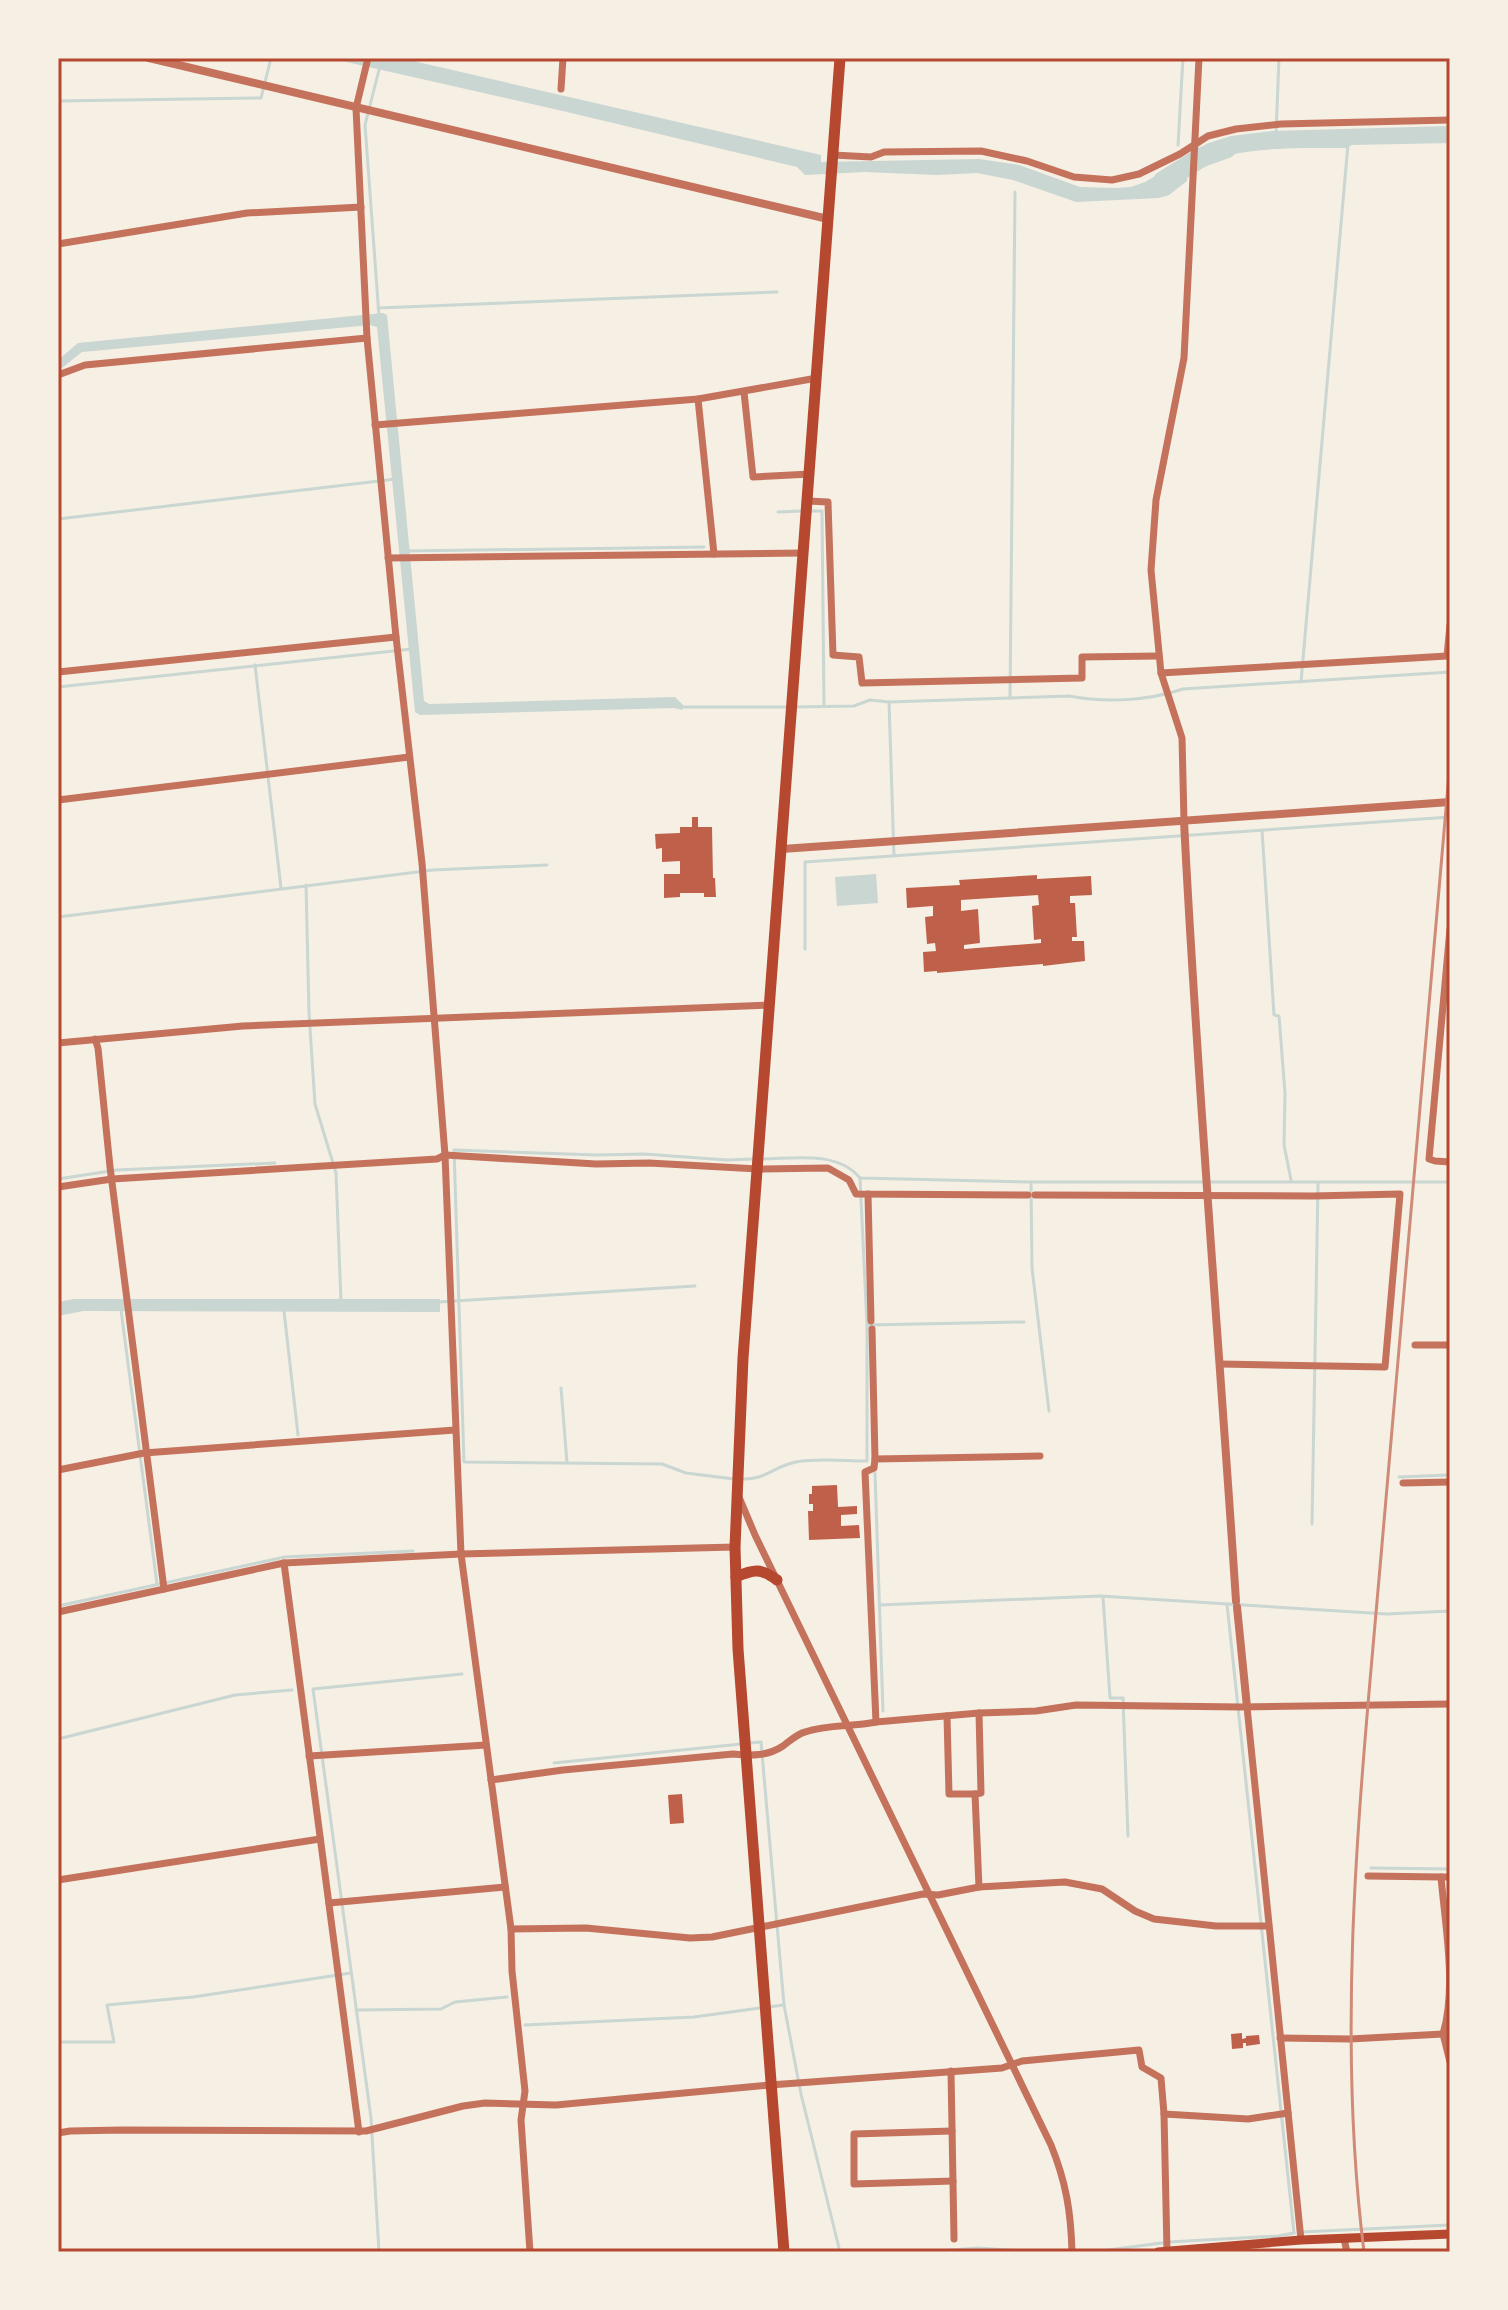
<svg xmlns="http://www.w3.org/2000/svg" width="1508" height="2310" viewBox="0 0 1508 2310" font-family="Commissioner,sans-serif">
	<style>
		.water { fill: #c9d6d2 }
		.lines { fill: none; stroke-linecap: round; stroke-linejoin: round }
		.stream { stroke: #c9d6d2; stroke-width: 3 }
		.river { stroke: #c9d6d2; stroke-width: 20 }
		.building { fill: #bf614a; fill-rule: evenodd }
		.minor { stroke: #c5725c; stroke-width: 7 }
		.tertiary { stroke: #c5725c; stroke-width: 8 }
		.secondary { stroke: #b5482f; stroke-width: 9 }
		.trunk { stroke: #b5482f; stroke-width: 11 }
		.rail { stroke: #cf8b77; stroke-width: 3 }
		.neatline { fill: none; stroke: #b5482f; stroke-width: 3 }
	</style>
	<rect width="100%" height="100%" fill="#f6efe4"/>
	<g class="water">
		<path d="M329 58H400L821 155V162L979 159 1019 165 1080 187 1115 188 1131 187 1145 182 1179 162C1185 167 1188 173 1187 181L1169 195 1159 198 1076 202 1013 180 977 173 937 175 865 172 805 175 797 167 567 112Z"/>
		<path d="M1450 126V143L1352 145 1346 148C1299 148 1254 146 1207 161L1200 154 1206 144 1231 136 1272 131Z"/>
		<path d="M383 313 387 315 424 701 429 704 675 697 684 706 682 710 674 708 420 715 415 712 377 327 370 325 82 352 62 368 58 369V360L78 343Z"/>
		<path d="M876 874 878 903 837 906 835 877Z"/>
		<path d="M74 1299H440V1312L83 1311 58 1316V1302Z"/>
	</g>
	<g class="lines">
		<g class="stream">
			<path d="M379 70 365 125 379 316"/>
			<path d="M58 101 261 98 271 58"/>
			<path d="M1276 134 1279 58"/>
			<path d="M1178 145 1183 58"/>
			<path d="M378 308 777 292"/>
			<path d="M810 511H822L824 706"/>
			<path d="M778 512 802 511"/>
			<path d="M58 519 396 479"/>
			<path d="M407 551 704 547"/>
			<path d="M255 665 281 888"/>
			<path d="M1301 682 1348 144"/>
			<path d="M58 687 412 649"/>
			<path d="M1010 698 1015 192"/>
			<path d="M682 707H787"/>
			<path d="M794 707 854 706 870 700 889 702"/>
			<path d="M1262 830 1274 1015 1279 1016 1285 1093 1284 1145 1291 1180"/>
			<path d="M894 856 889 702 1069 696C1106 703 1147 701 1183 689L1450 672"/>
			<path d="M306 885 309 1013 315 1104 336 1173 341 1302"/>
			<path d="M58 917 433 870 547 865"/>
			<path d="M805 949V862L1450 817"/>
			<path d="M760 1159C793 1159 837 1150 860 1178L1031 1182H1450"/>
			<path d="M58 1179 117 1170 275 1163"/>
			<path d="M1031 1184 1032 1268 1049 1411"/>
			<path d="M439 1302 695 1286"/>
			<path d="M121 1310 157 1584"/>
			<path d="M284 1311 298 1435"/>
			<path d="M867 1325 1024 1322"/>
			<path d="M561 1388 567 1463"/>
			<path d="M875 1473 883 1711"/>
			<path d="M1399 1477 1450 1475"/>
			<path d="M734 1479 686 1473 662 1464 464 1462 454 1150 597 1155 644 1154 727 1160 753 1159"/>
			<path d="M742 1479C766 1480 774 1466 796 1462 818 1458 844 1461 867 1461V1325L860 1178"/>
			<path d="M1312 1524 1318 1184"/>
			<path d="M1103 1597 1110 1698H1123L1128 1836"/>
			<path d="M1227 1604 1294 2233"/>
			<path d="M879 1605 1100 1596 1387 1614 1450 1611"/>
			<path d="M58 1606 285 1557 413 1551"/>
			<path d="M58 1739 235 1695 292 1690"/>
			<path d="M749 1743 761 1742 784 2005 801 2094 840 2252"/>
			<path d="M554 1763 741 1744"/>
			<path d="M1371 1868 1450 1869"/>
			<path d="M768 2007 784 2005"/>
			<path d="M356 2010 441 2009 455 2002 507 1997"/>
			<path d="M525 2025 694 2017 760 2008"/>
			<path d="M58 2042H114L107 2005 193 1997 351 1973"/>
			<path d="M1302 2232 1450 2225"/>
			<path d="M379 2252 371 2118 313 1689 462 1674"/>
			<path d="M925 2252 978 2248 1038 2252"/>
			<path d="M1093 2252 1169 2242 1278 2236 1294 2233"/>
		</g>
		<path class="river" d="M1163 181 1202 157 1227 148"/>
	</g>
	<g class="building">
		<path d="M692 817H698V827H712L713 878H715L716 897H704V893H680V897L664 898V874H680V861L662 862V848L656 849 655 834 680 833V827H692Z"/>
		<path d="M1037 875V879L1091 876 1092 895 1070 896V903H1075L1077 937H1072V941H1084L1085 961 1043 966V964L937 973V971L924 972 923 952 936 951 935 943 927 944 925 917 933 916V906L907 908 906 888 960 885 959 880ZM1038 895 1039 905 1032 906 1034 940 1041 939V943L964 949V945L980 943 978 909 961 911V900Z"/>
		<path d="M837 1485 838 1507 857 1506V1514L841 1515V1526L859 1525 860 1538 809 1540 808 1511H813V1504H809V1494H812V1486Z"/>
		<path d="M682 1794 684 1823 670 1824 668 1795Z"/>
		<path d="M1242 2033V2039L1246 2038V2036L1259 2035 1260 2044 1246 2046V2043H1243V2048L1232 2049 1231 2034Z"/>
	</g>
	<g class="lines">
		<g class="minor">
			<path d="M368 58 356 108 367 338 396 637 422 863 445 1155 461 1554 511 1929 512 1971 525 2091 521 2120 530 2252"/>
			<path d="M561 89 563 58"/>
			<path d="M833 155 871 157 884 152 981 151 1027 161 1074 177 1112 180 1139 174 1180 154 1208 136 1236 129 1281 124 1450 120"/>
			<path d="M58 244 247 213 361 207"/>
			<path d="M58 375 85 365 367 338"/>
			<path d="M744 392 753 477 810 474"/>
			<path d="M698 399 714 554"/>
			<path d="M375 425 698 399 817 378"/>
			<path d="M808 501 828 502 833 655 859 657 862 683 1082 678V657L1159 656"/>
			<path d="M388 558 804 553"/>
			<path d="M58 672 396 637"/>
			<path d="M1161 673 1447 656 1450 625"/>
			<path d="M58 800 409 757"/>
			<path d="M1184 821 1182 738 1161 673 1151 570 1156 500 1184 358 1199 58"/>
			<path d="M1450 929 1429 1159 1435 1161 1450 1162"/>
			<path d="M95 1039 98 1048 110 1167 164 1589"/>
			<path d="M58 1043 243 1026 770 1005"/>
			<path d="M58 1187 112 1179 437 1159 445 1155 596 1164 649 1163 758 1169 828 1168 849 1180 856 1194 1028 1195"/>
			<path d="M868 1194 871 1321"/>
			<path d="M1035 1195 1313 1196 1400 1194 1385 1367 1221 1364"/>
			<path d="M872 1329 875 1459 874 1468 865 1472 876 1722"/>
			<path d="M1415 1345H1450"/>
			<path d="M875 1459 1040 1456"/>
			<path d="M58 1470 144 1453 455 1430"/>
			<path d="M1403 1483 1450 1482"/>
			<path d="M739 1497 755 1535 1051 2145C1066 2182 1071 2212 1072 2252"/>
			<path d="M284 1563 359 2132"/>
			<path d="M58 1612 284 1563 461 1554 735 1547"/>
			<path d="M1247 1707 1301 2240"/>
			<path d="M947 1716 949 1794H975L979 1887"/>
			<path d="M309 1756 486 1745"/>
			<path d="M491 1780 563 1770 733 1754C751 1756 768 1756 783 1746 790 1741 797 1734 805 1732 828 1724 852 1727 876 1722L979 1713 1036 1711 1076 1705 1241 1707 1450 1704"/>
			<path d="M975 1794 981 1793 979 1713"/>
			<path d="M1368 1876 1441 1877"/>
			<path d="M58 1880 320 1839"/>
			<path d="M329 1903 505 1887"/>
			<path d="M511 1929 586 1928 690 1938 712 1937 923 1894 938 1895 979 1887 1065 1882 1102 1889 1135 1911 1154 1919 1216 1926H1268"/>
			<path d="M1443 2034C1457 1987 1445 1925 1441 1877H1450"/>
			<path d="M1280 2038 1350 2039 1443 2034 1450 2062"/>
			<path d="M951 2071 954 2239"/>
			<path d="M1164 2114 1167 2251"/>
			<path d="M952 2131 854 2134V2184L953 2181"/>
			<path d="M58 2133 70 2131 122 2130 366 2131 463 2106 485 2103 556 2105 770 2085 1002 2068 1022 2061 1139 2050 1142 2067 1161 2078 1164 2114 1248 2119 1288 2113"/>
			<path d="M1344 2239 1347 2252"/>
		</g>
		<g class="tertiary">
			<path d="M149 58 828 219"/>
			<path d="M1184 821C1197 1081 1219 1341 1236 1601"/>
			<path d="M782 849 1450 802"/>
			<path d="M1237 1607 1247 1707"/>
		</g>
		<path class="secondary" d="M1158 2252 1301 2240 1450 2234"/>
		<g class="trunk">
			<path d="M736 1577C754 1569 761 1568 777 1580"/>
			<path d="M784 2252 738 1649 735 1547 743 1358 840 58"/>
		</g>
		<path class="rail" d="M1364 2252C1335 2021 1361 1787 1381 1556 1404 1292 1426 1028 1450 763"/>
	</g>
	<rect width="1508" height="2310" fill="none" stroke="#f6efe4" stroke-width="120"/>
	<rect x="60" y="60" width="1388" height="2190" class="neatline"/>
</svg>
